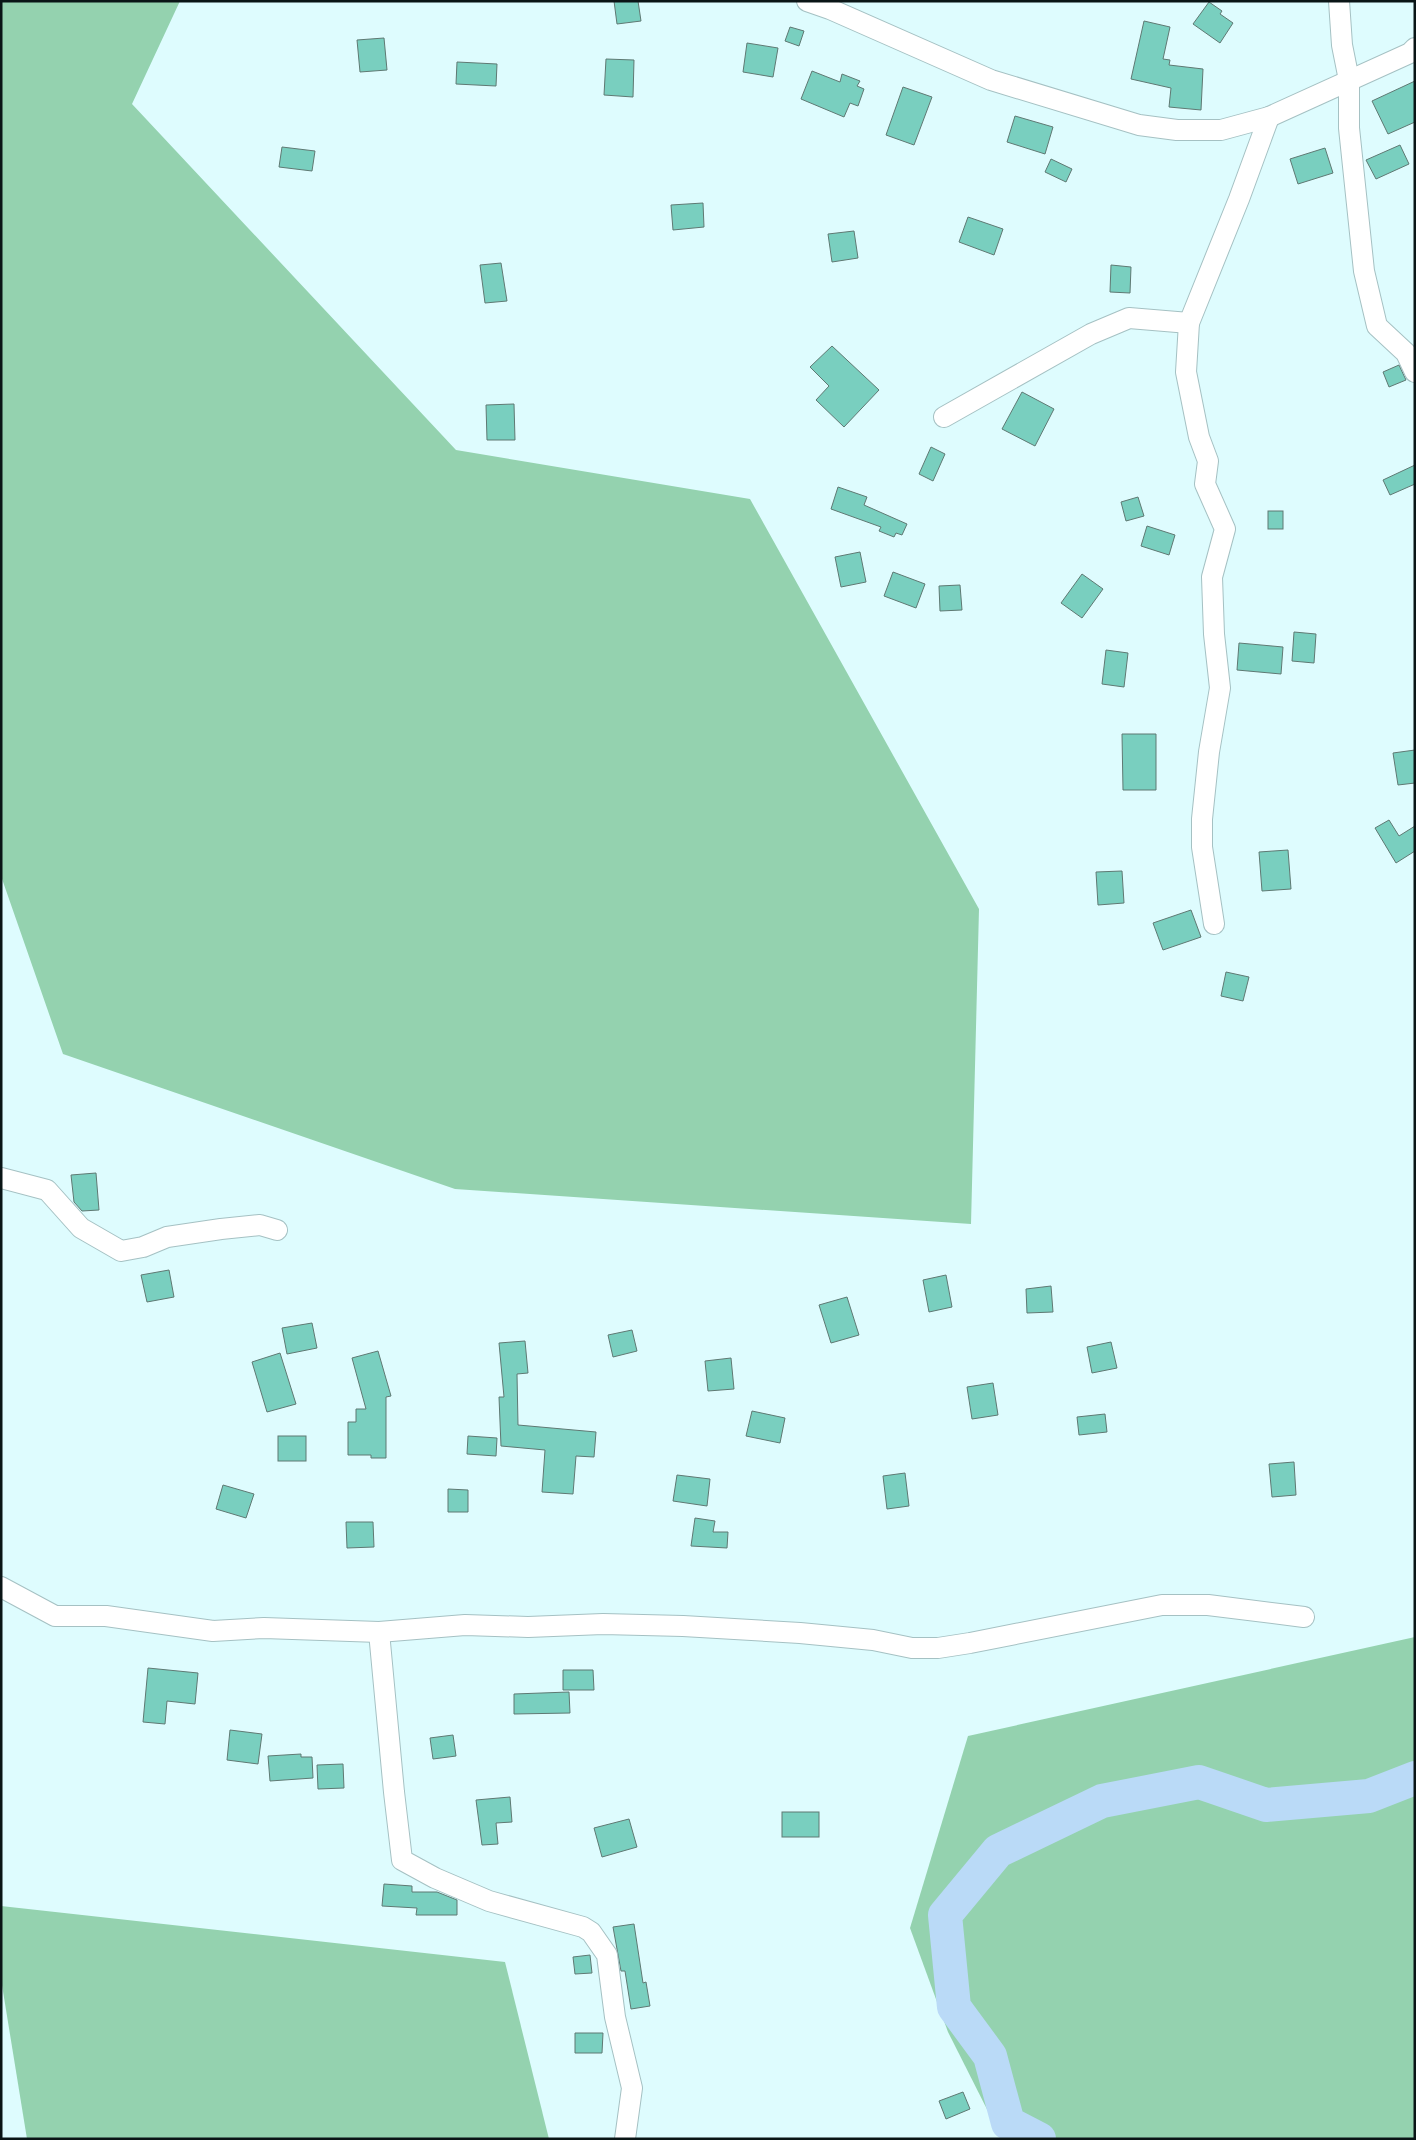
<svg xmlns="http://www.w3.org/2000/svg" width="1416" height="2140" viewBox="0 0 1416 2140" font-family="Barlow,sans-serif">
	<style>
		.green { fill: #94d2af }
		.lines { fill: none; stroke-linecap: round; stroke-linejoin: round }
		.river { stroke: #badaf7; stroke-width: 34 }
		.building { fill: #79cfbf; stroke: #5f7973 }
		.minor-casing { stroke: #a5c1c3; stroke-width: 22 }
		.minor { stroke: #fff; stroke-width: 20 }
	</style>
	<rect width="100%" height="100%" fill="#defcfe"/>
	<g class="green">
		<path d="M1 1H180L132 104 456 450 750 499 979 909 971 1224 455 1189 63 1054 1 876Z"/>
		<path d="M1415 1637V2139H1002L948 2032 910 1928 968 1736Z"/>
		<path d="M1 1906 505 1962 549 2139H27L1 1979Z"/>
	</g>
	<g class="lines">
		<path class="river" d="M1039 2139 1008 2123 990 2056 954 2007 945 1915 998 1851 1102 1801 1199 1782 1266 1805 1369 1796 1415 1778"/>
	</g>
	<g class="building">
		<path d="M614 1H638L641 21 617 24Z"/>
		<path d="M1209 2 1222 11 1220 14 1233 23 1220 43 1193 24Z"/>
		<path d="M1144 21 1170 27 1163 59 1170 60 1169 65 1203 69 1201 110 1169 107 1171 88 1131 79Z"/>
		<path d="M790 27 804 31 799 46 785 41Z"/>
		<path d="M384 38 387 70 360 72 357 40Z"/>
		<path d="M747 43 778 48 773 77 743 72Z"/>
		<path d="M606 59 634 60 633 97 604 95Z"/>
		<path d="M457 62 497 64 496 86 456 84Z"/>
		<path d="M812 71 840 82 842 74 860 81 857 86 864 89 858 106 850 103 844 117 801 99Z"/>
		<path d="M1415 81V122L1388 134 1372 101Z"/>
		<path d="M903 87 932 97 914 145 886 135Z"/>
		<path d="M1015 116 1053 127 1045 154 1007 142Z"/>
		<path d="M1400 145 1409 164 1376 179 1366 160Z"/>
		<path d="M282 147 315 151 312 171 279 167Z"/>
		<path d="M1325 148 1333 173 1298 184 1290 159Z"/>
		<path d="M1051 159 1072 169 1066 182 1045 172Z"/>
		<path d="M703 203 704 227 673 230 671 205Z"/>
		<path d="M968 217 1003 229 994 255 959 242Z"/>
		<path d="M854 231 858 258 832 262 828 234Z"/>
		<path d="M501 263 507 301 485 303 480 265Z"/>
		<path d="M1111 265 1131 267 1130 293 1110 292Z"/>
		<path d="M832 346 879 390 844 427 816 400 829 386 810 367Z"/>
		<path d="M1399 365 1406 380 1389 387 1383 372Z"/>
		<path d="M1022 392 1054 409 1035 446 1002 429Z"/>
		<path d="M514 404 515 440H487L486 405Z"/>
		<path d="M931 447 945 454 933 481 919 474Z"/>
		<path d="M1415 465V484L1390 495 1383 480Z"/>
		<path d="M838 487 867 497 864 505 907 524 902 535 896 533 894 537 879 531 881 527 831 509Z"/>
		<path d="M1138 497 1144 516 1126 521 1121 502Z"/>
		<rect x="1268" y="511" width="15" height="18"/>
		<path d="M1147 526 1175 535 1169 555 1141 546Z"/>
		<path d="M860 552 866 582 841 587 835 557Z"/>
		<path d="M893 572 925 584 916 608 884 596Z"/>
		<path d="M1082 574 1103 589 1082 618 1061 603Z"/>
		<path d="M960 585 962 610 940 611 939 586Z"/>
		<path d="M1294 632 1316 634 1314 663 1292 661Z"/>
		<path d="M1239 643 1283 647 1281 674 1237 670Z"/>
		<path d="M1106 650 1128 653 1124 687 1102 684Z"/>
		<path d="M1122 734H1156V790H1123Z"/>
		<path d="M1415 750V783L1398 785 1393 753Z"/>
		<path d="M1389 820 1399 836 1415 826V851L1396 863 1375 828Z"/>
		<path d="M1288 850 1291 889 1262 891 1259 852Z"/>
		<path d="M1122 871 1124 903 1098 905 1096 872Z"/>
		<path d="M1191 910 1201 937 1163 950 1153 923Z"/>
		<path d="M1226 972 1249 977 1243 1001 1221 996Z"/>
		<path d="M96 1173 99 1210 82 1211 74 1202 71 1175Z"/>
		<path d="M169 1270 174 1297 147 1302 141 1275Z"/>
		<path d="M946 1275 952 1307 929 1312 923 1280Z"/>
		<path d="M1051 1286 1053 1312 1027 1313 1026 1289Z"/>
		<path d="M847 1297 859 1335 831 1343 819 1305Z"/>
		<path d="M312 1323 317 1348 287 1354 282 1328Z"/>
		<path d="M632 1330 637 1351 613 1357 608 1335Z"/>
		<path d="M525 1341 528 1373 517 1374 518 1425 596 1432 594 1457 576 1456 573 1494 542 1492 545 1450 501 1446 499 1397H504L499 1343Z"/>
		<path d="M1111 1342 1117 1368 1092 1373 1087 1347Z"/>
		<path d="M378 1351 391 1396 386 1397V1458H371V1455H348V1422H356V1409H366L352 1358Z"/>
		<path d="M280 1353 296 1404 267 1412 252 1362Z"/>
		<path d="M731 1358 734 1389 708 1391 705 1361Z"/>
		<path d="M993 1383 998 1415 972 1419 967 1387Z"/>
		<path d="M752 1411 785 1418 780 1443 746 1436Z"/>
		<path d="M1105 1414 1107 1432 1079 1435 1077 1417Z"/>
		<rect x="278" y="1436" width="28" height="25"/>
		<path d="M468 1436 497 1438 496 1456 467 1454Z"/>
		<path d="M1294 1462 1296 1495 1272 1497 1269 1464Z"/>
		<path d="M905 1473 909 1506 887 1509 883 1476Z"/>
		<path d="M677 1475 710 1479 707 1506 673 1501Z"/>
		<path d="M223 1485 254 1494 246 1518 216 1509Z"/>
		<path d="M448 1489 468 1490V1512H448Z"/>
		<path d="M695 1518 715 1521 713 1532H728L727 1548 691 1546Z"/>
		<path d="M346 1522H373L374 1547 347 1548Z"/>
		<path d="M148 1668 198 1673 195 1704 167 1701 165 1724 143 1722Z"/>
		<path d="M563 1670H593L594 1690H563Z"/>
		<path d="M569 1692 570 1713 514 1714V1694Z"/>
		<path d="M230 1730 262 1734 258 1764 227 1760Z"/>
		<path d="M453 1735 456 1756 433 1759 430 1738Z"/>
		<path d="M301 1754V1757H312L313 1778 270 1781 268 1756Z"/>
		<path d="M343 1764 344 1788 318 1789 317 1765Z"/>
		<path d="M510 1797 512 1822 496 1823 498 1844 482 1845 476 1800Z"/>
		<rect x="782" y="1812" width="37" height="25"/>
		<path d="M629 1819 637 1847 602 1857 594 1828Z"/>
		<path d="M384 1884 412 1886V1892H437L457 1900V1915H416L417 1908 382 1906Z"/>
		<path d="M634 1924 643 1983 646 1982 650 2006 631 2009 625 1971H621L613 1927Z"/>
		<path d="M590 1955 592 1973 575 1974 573 1957Z"/>
		<path d="M575 2033H603L602 2053H575Z"/>
		<path d="M963 2092 970 2109 946 2119 939 2101Z"/>
	</g>
	<g class="lines">
		<defs>
			<g id="minor">
				<path d="M807 1 830 9 991 80 1139 125 1177 130H1221L1269 117 1410 53 1415 48"/>
				<path d="M1339 1 1342 45 1349 80V128L1364 271 1377 326 1406 353 1415 372"/>
				<path d="M1189 323 1186 372 1199 437 1208 461 1205 484 1225 529 1212 577 1214 634 1220 688 1209 752 1202 819V847L1214 924"/>
				<path d="M944 417 1091 334 1129 318 1189 323 1239 199 1269 117"/>
				<path d="M1 1178 47 1190 81 1228 121 1251 143 1247 167 1237 221 1229 260 1225 277 1230"/>
				<path d="M1 1587 55 1616H106L213 1631 264 1628 379 1632 465 1625 528 1627 603 1624 683 1626 800 1633 873 1640 912 1648H938L970 1643 1162 1605H1208L1304 1617"/>
				<path d="M379 1632 394 1792 402 1860 435 1878 489 1901 583 1927 591 1932 607 1955 615 2017 632 2088 625 2139"/>
			</g>
		</defs>
		<use href="#minor" class="minor-casing"/>
		<use href="#minor" class="minor"/>
	</g>
	<rect width="1416" height="2140" fill="none" stroke="#0a1516" stroke-width="5"/>
</svg>
